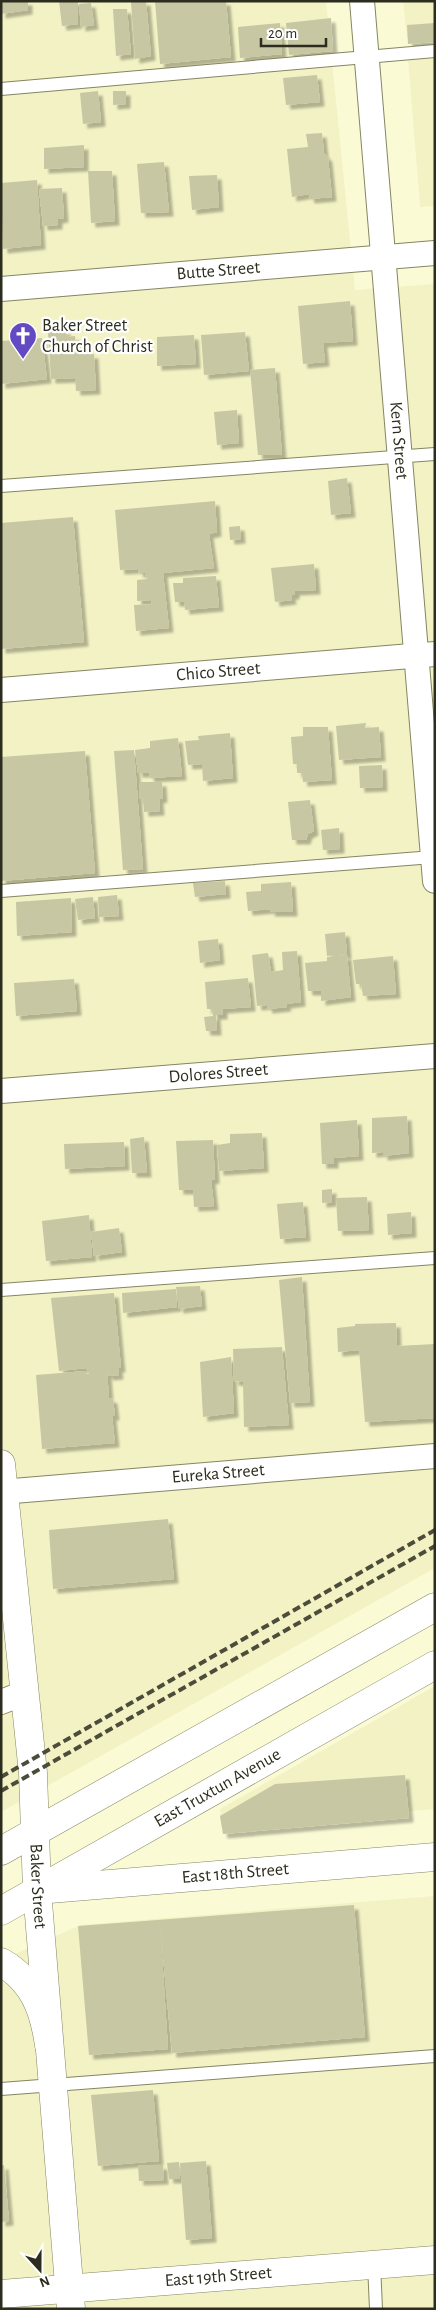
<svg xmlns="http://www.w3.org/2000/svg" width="436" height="2310" viewBox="0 0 436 2310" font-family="'Alegreya Sans',sans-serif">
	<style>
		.built { fill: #f2f2c4 }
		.building { fill: #c7c7a3; filter: url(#shadow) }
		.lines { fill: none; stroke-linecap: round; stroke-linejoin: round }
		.service-casing { stroke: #858563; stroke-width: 14 }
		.minor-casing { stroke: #858563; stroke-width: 26 }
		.tertiary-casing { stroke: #858563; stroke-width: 29 }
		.secondary-casing { stroke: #858563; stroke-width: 29 }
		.service { stroke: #fff; stroke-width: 12 }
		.minor { stroke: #fff; stroke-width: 24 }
		.tertiary { stroke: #fff; stroke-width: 28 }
		.secondary { stroke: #fff; stroke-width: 28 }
		.rail { stroke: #4c4c3a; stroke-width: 4; stroke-dasharray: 8 4; stroke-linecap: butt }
		.labels { text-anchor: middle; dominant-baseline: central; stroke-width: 4.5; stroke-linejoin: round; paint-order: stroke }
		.street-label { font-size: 18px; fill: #2d2d1f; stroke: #fff }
		.poi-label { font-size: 18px; fill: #2d2d1f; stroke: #fff; text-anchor: start }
	</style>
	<defs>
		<filter id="shadow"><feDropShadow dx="4.5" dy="4.5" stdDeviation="1" flood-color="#0004"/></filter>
	</defs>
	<rect width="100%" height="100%" fill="#fafbd5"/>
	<g class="built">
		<path d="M1 1H326L355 290 435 284V1568L1 1812Z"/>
		<path d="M403 1H435V36L407 38Z"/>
		<path d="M435 56V206L420 207 408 58Z"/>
		<path d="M435 1686V1809L221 1827 220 1809Z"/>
		<path d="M435 1896V2309H1V1960L81 1925Z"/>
	</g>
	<g class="building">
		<path d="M1 1H28V10L1 14Z"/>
		<path d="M59 1H78V24L62 26Z"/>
		<path d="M146 1 151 56 135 59 131 2Z"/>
		<path d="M155 1H226L231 57 160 64Z"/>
		<path d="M91 3 94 25 81 27 79 4Z"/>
		<path d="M113 9H127L131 54 116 56Z"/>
		<path d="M331 18 333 51 289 55 286 23Z"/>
		<path d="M280 23 282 54 240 58 238 27Z"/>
		<path d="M435 23V42L408 44 407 25Z"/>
		<path d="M317 75 320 102 286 105 283 78Z"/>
		<path d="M98 91 101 122 83 124 80 93Z"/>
		<path d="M113 91H126V104L113 105Z"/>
		<path d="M322 133 324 153 328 158 332 197 310 199 309 194 292 197 287 149 308 147 306 134Z"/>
		<path d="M84 145V167L44 169V148Z"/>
		<path d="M164 162 169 212 141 213 137 164Z"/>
		<path d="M88 171H112L115 221 91 223Z"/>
		<path d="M217 175 219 207 192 210 189 176Z"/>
		<path d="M37 180 41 245 3 249 1 183Z"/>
		<path d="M62 188 64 218 58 219V225L43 226 39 189Z"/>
		<path d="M350 301 353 341 323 343 325 362 303 364 298 306Z"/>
		<path d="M66 330 67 337 75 336 77 354H94L96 390 76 391 75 378 51 379 48 332Z"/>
		<path d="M245 332 249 371 204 375 201 335Z"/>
		<path d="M194 335 196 364 157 366V337Z"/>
		<path d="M42 338 47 379 1 384V341Z"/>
		<path d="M275 368 282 455H258L250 370Z"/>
		<path d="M237 410 239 443 217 445 214 412Z"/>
		<path d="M347 478 351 513 331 515 328 481Z"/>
		<path d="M215 501 217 532 209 534 214 568 163 573 169 628 136 631 134 605 152 604 151 600 137 601V580L147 579 145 573H139L138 569 120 570 115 510Z"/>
		<path d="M73 517 84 642 1 649V523Z"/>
		<path d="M240 526 241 539 230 540 229 527Z"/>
		<path d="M314 564 316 590 295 591V595H291L292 600 275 602 271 568Z"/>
		<path d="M216 576 219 607 185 610 184 602H175L173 583H183V578Z"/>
		<path d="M366 723 365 728 379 727 381 757 339 760 336 726Z"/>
		<path d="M303 727H328L332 780 303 782 302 773H297V764H293L291 737 303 736Z"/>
		<path d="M230 733 233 778 203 781 202 764 188 765 185 741 199 740 198 736Z"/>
		<path d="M178 738 182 776 150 778 149 773H138L135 750 150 748V741Z"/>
		<path d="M134 750 143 869 123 870 114 751Z"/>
		<path d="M85 751 95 873 1 881V757Z"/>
		<path d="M382 765 383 787 360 788 359 766Z"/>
		<path d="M139 782H162L163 798 159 799 160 811 144 812 143 799H139Z"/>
		<path d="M310 800 314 831 308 834 306 840H292L288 802Z"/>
		<path d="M339 828 340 849 323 850 321 830Z"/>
		<path d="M225 881 226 894 195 897 193 883Z"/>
		<path d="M291 882 293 912H270L271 909 248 911 246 892 261 891V884Z"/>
		<path d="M117 895 119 916 99 917 98 897Z"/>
		<path d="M93 897 95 918 78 920 75 899Z"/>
		<path d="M71 898 72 932 17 936 16 902Z"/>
		<path d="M345 932 347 954 327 956 325 934Z"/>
		<path d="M218 939 220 960 200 963 198 941Z"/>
		<path d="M297 951 301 1002 286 1004 287 1007 268 1009 267 1005 257 1006 252 955 268 953 271 972 283 970 282 952Z"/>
		<path d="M347 955 351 997 321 1001V991H308L305 963 327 961V957Z"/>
		<path d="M393 956 396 994 363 996 361 984H356L353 960Z"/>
		<path d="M248 978 251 1007 223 1009V1015H216L217 1031H206L204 1017 213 1016 212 1009H207L205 982Z"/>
		<path d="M74 979 77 1011 16 1016 14 983Z"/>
		<path d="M407 1116 409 1153 383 1156V1152L372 1153V1118Z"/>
		<path d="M357 1120 359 1156 334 1158V1164H322L320 1123Z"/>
		<path d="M262 1133 264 1168 219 1171 217 1145 230 1143V1134Z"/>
		<path d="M144 1137 147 1173H132L130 1139Z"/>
		<path d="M213 1140 215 1179 211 1180 214 1206 194 1207 193 1190H179L176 1141Z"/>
		<path d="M124 1142 125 1166 65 1169 64 1144Z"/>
		<path d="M332 1189V1202L322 1203V1190Z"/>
		<path d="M367 1197 369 1230 338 1231 336 1198Z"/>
		<path d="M303 1202 306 1237 280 1239 277 1204Z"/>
		<path d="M411 1212 412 1233 388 1235 387 1214Z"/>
		<path d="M89 1215 92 1257 46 1261 42 1221Z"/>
		<path d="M119 1228 122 1252 94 1256 91 1232Z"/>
		<path d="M302 1277 310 1402 290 1403 279 1280Z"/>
		<path d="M200 1286 202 1306 179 1309 176 1287Z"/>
		<path d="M176 1289 177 1307 123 1313 122 1293Z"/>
		<path d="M114 1293 121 1368H118L119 1375 109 1376 107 1372 109 1398 113 1399 115 1416H112L115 1443 42 1449 36 1375 86 1371V1374H89L86 1368 59 1371 51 1298Z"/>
		<path d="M396 1323 397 1346 435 1344V1418L365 1422 359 1350 338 1352 337 1328 355 1326V1324Z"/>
		<path d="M282 1347 289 1425 244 1427 243 1382 234 1381 233 1349Z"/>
		<path d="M231 1357 234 1413 203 1417 200 1362Z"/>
		<path d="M168 1519 174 1579 53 1589 49 1530Z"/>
		<path d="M405 1775 409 1818 223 1834 220 1816 275 1784Z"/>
		<path d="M354 1905 365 2037 172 2053 160 1924 168 2049 89 2055 78 1926Z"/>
		<path d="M153 2090 159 2161 98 2166 91 2095Z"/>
		<path d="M206 2161 212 2238 186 2240 180 2163Z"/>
		<path d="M179 2162 180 2179H169L167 2163Z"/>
		<path d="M1 2165H4L9 2221 1 2222Z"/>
		<path d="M138 2165H163L164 2180 139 2181Z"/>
	</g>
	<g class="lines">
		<defs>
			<g id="service">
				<path d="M1 89 435 51"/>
				<path d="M1 486 435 454"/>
				<path d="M1 891 433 857"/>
				<path d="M1 1290 435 1258"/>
				<path d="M1 2089 435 2056"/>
				<path d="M374 2264 376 2309"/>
			</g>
			<g id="minor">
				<path id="s1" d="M362 1 435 881"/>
				<path id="s2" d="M1 289 435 253"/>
				<path id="s3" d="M1 690 435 654"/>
				<path id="s4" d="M1 1091 435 1056"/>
				<path id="s5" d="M1 1492 435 1456"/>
				<path d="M1 1702 24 1693"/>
			</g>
			<g id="tertiary">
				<path id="s6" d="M1 1464 33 1773 37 1890 71 2309"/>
				<path id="s7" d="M37 1890 435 1857"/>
				<path id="s8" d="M1 2294 435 2260"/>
			</g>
			<g id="secondary">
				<path d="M1 1851 435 1607"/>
				<path id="s9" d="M1 1911 435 1665"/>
				<path d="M1 1962C34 1981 44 2010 49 2045"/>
			</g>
		</defs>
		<use href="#service" class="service-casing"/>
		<use href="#minor" class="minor-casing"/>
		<use href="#tertiary" class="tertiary-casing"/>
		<use href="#secondary" class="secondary-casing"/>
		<use href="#service" class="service"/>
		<use href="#minor" class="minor"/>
		<use href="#tertiary" class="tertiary"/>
		<use href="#secondary" class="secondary"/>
		<g class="rail">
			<path d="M1 1777 435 1530"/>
			<path d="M1 1791 435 1546"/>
		</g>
	</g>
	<defs>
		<symbol id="church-pin" viewBox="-11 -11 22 30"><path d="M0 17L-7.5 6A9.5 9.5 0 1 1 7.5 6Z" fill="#634ac3" stroke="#fff"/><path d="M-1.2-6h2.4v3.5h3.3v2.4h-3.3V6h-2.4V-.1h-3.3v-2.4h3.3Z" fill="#fff"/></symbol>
	</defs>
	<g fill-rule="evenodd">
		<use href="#church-pin" x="7" y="320" width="32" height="43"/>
	</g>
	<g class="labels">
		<g class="street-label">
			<text stroke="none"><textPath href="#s2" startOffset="218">Butte Street</textPath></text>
			<text stroke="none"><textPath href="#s1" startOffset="441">Kern Street</textPath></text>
			<text stroke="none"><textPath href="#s3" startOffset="218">Chico Street</textPath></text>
			<text stroke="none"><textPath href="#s4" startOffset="218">Dolores Street</textPath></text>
			<text stroke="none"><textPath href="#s5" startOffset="218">Eureka Street</textPath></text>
			<text stroke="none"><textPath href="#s9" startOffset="249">East Truxtun Avenue</textPath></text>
			<text stroke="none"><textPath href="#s7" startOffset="199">East 18th Street</textPath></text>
			<text stroke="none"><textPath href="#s6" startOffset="424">Baker Street</textPath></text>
			<text stroke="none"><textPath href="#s8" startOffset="218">East 19th Street</textPath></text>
		</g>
		<g class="poi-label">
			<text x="42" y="326">Baker Street<tspan x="42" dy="21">Church of Christ</tspan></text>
		</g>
	</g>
	<rect width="436" height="2310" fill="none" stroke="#2d2d1f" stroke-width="5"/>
	<g transform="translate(40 2270) rotate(159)" stroke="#ffffff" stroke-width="4" paint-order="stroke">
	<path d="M0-4L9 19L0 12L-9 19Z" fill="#2d2d1f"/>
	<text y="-8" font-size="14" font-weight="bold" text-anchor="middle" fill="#2d2d1f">N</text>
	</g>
	<path d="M261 38v8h65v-8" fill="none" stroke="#2d2d1f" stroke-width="2.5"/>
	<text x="268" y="38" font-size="15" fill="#2d2d1f" stroke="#ffffff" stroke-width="4" paint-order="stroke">20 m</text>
</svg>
